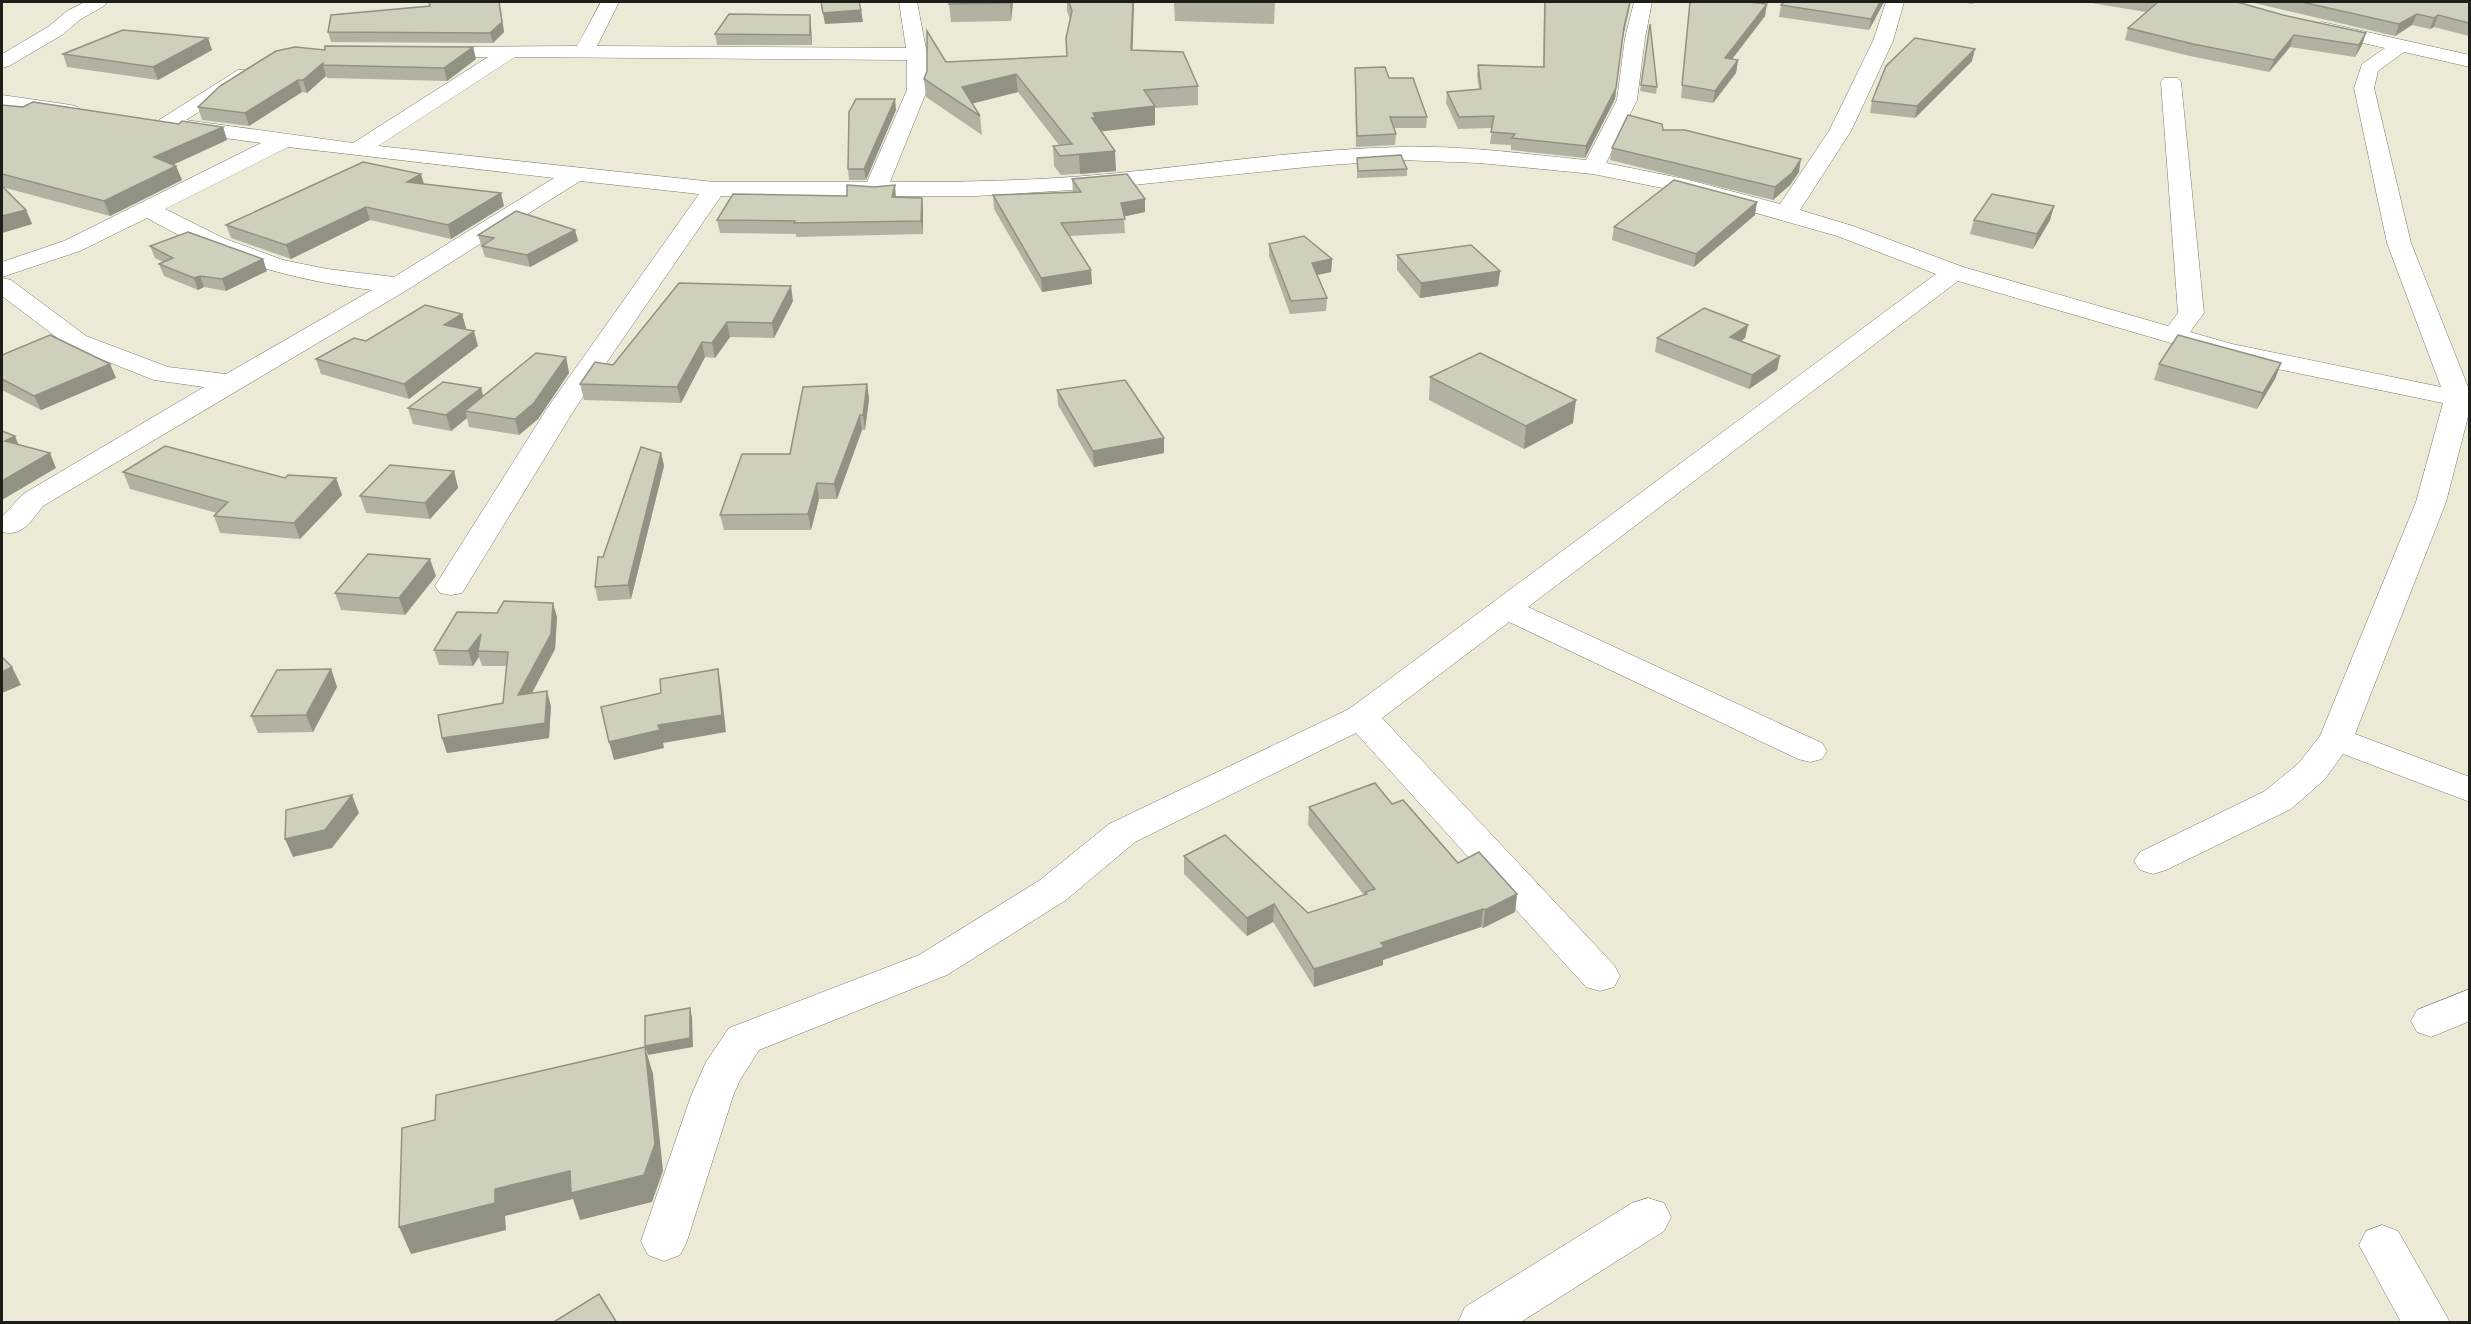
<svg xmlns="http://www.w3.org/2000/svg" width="2471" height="1324" viewBox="0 0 2471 1324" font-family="'Archivo Narrow',sans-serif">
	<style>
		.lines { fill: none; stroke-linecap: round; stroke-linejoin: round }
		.minor-casing { stroke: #7c7a69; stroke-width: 1 }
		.minor { fill: #fff; fill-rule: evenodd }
		.wall { fill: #b3b2a2 }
		.shaded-wall { fill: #929184 }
		.building { fill: #d0cfbc; stroke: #929184; stroke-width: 1.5 }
	</style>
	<rect width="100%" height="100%" fill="#ecead7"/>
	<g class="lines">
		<defs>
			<g id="minor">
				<path d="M85 2H107L104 6 81 19 62 35 9 66 2 68V54L48 27 67 11Z"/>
				<path d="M601 2H619L597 46 906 48 899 2H917L927 54V90L890 182C962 182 1035 181 1107 174 1204 165 1303 149 1400 147 1462 145 1524 154 1586 160L1617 100 1625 38 1634 2H1652L1645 38 1637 100 1606 163 1685 179 1780 204 1829 131 1873 41 1886 2H1904L1893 41 1851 131 1800 210 1853 226 1963 267 2168 326 2178 313 2161 82 2164 78H2178L2181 82 2204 313 2190 332 2232 344 2441 387 2387 243 2354 88 2362 64 2385 48 2315 32 2313 28 2315 24 2322 22 2470 55V67L2404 52 2378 71 2374 88 2411 243 2470 392V409L2446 502 2355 734 2470 777V802L2343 754 2325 779 2291 809 2166 870 2153 874 2140 870 2134 861 2140 852 2265 791 2299 763 2320 736 2416 502 2443 403 2219 357 1958 281 1528 607 1822 743 1827 751 1822 759 1810 762 1798 759 1509 622 1382 718 1614 965 1620 976 1614 987 1600 991 1586 987 1356 733 1135 842 1066 900 947 975 759 1050 740 1080 733 1096 687 1241 680 1255 664 1261 648 1255 641 1241 691 1096 706 1062 729 1028 919 955 1040 880 1109 824 1349 709 1936 274 1837 236 1682 192 1593 174 1479 163 1401 160 1317 166 1104 188 976 196H883L875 198 867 196H721L576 407 462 593 451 595 440 593 435 586 548 407 699 194 580 181 407 290 43 506C31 521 23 537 2 532V517L23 494 204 387 154 380 68 346 2 296V278L11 280 86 336 168 367 226 374 372 290C291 280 218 259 147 218L80 251 2 277V262L64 241 261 143 181 132C173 130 167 131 159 128L155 124 159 120 238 70H252L255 74 252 78 186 120 353 143 488 57H429L422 55 419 51 422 47 577 46ZM515 57 907 60V90L867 182H714L378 146ZM288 147 554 178 394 277 327 269 283 260 223 238 165 209Z"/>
				<path d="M2 95 71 105 78 107 81 111 78 115 71 117 2 107Z"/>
				<path d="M2470 989V1021L2431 1037 2417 1032 2411 1021 2417 1010Z"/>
				<path d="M1648 1198 1664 1203 1671 1217 1664 1231 1521 1322H1458L1465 1307 1632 1203Z"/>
				<path d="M2382 1225 2398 1231 2450 1322H2401L2359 1245 2366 1231Z"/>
			</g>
		</defs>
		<use href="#minor" class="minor-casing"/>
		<use href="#minor" class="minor"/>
	</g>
	<g class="wall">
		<path d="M1013 2 1011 21 951 22 949 4Z"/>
		<path d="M1067 2H1134L1132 50 1198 86V105L1155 108V125L1101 131 1116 171 1061 175 1054 166 1053 146 1059 145 1018 92 972 103 980 116 982 135 926 97 924 79 946 62 1067 56 1070 19 1067 11Z"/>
		<path d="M1174 2H1275L1274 24 1175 21Z"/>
		<path d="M1544 2H1630L1623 37 1615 99 1585 158 1511 150V145L1490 144 1492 128 1458 129 1446 103 1447 92 1479 89 1477 76 1478 65 1543 67Z"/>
		<path d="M1690 2 1765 16 1732 59 1738 60 1736 73 1713 103 1681 98Z"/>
		<path d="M1784 2H1884L1869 30 1779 17 1781 5Z"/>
		<path d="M1959 2H1975L1973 4Z"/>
		<path d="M2085 2H2237L2362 45 2355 57 2290 47 2269 72 2190 56 2125 40 2128 28 2146 12Z"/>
		<path d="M2250 2H2469V36L2434 27 2430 29 2412 25 2395 36Z"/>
		<path d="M501 9 504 32 493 43 331 42 328 32Z"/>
		<path d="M1650 24 1657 87 1656 94 1640 91Z"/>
		<path d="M811 26 812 45H717L715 34Z"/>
		<path d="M208 38 212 50 158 80 67 67 63 54Z"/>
		<path d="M473 47 476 59 447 81 327 78 326 76 307 93 302 92 249 126 202 120 198 107 325 50Z"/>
		<path d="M1972 61 1915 118 1870 113 1872 101Z"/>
		<path d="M1355 68 1389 78 1427 117 1426 128H1394L1396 134 1395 145 1356 147Z"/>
		<path d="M2 105 179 124 223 127 227 140 173 165 176 166 182 180 110 216 2 187 26 210 32 224 2 233Z"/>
		<path d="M896 110 866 180H849L848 169Z"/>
		<path d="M1663 130 1799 172 1790 185 1773 200 1610 160 1612 148Z"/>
		<path d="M1357 158 1407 169V176L1357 178Z"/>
		<path d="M1072 179 1145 212 1124 216 1125 233 1070 236 1092 284 1042 292 994 209 993 195 1073 193Z"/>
		<path d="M424 184 504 206 451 239 370 220 291 259 231 238 226 225Z"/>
		<path d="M896 197 922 198 923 211V234L796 237V234L720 233 717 220Z"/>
		<path d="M2054 206 2050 220 2033 249 1970 234 1974 220Z"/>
		<path d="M1755 215 1694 267 1612 240 1614 227Z"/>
		<path d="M575 230 578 241 530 267 485 257 478 235Z"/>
		<path d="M1269 244 1332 259 1331 272 1317 275 1327 298 1326 311 1290 314 1269 256Z"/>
		<path d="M150 246 267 271 226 291 204 287 198 290 164 276 159 264 163 262 155 258Z"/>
		<path d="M1397 255 1500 271 1498 286 1420 298 1397 270Z"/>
		<path d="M679 283 793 301 774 338 730 337 715 358 705 357 681 403 584 400 580 384 613 365Z"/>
		<path d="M462 314 466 328 465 329 478 346 409 399 321 374 316 359 366 341Z"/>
		<path d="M1748 325 1745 338 1741 341 1780 356 1777 370 1749 389 1655 352 1657 338Z"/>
		<path d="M2 355 110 364 116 378 41 410 2 390Z"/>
		<path d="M566 357 569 373 538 419 519 435 469 427 467 418 451 431 413 424 408 408 481 388 483 396Z"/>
		<path d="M2281 363 2275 379 2257 409 2154 380 2159 364Z"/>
		<path d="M1430 377 1573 423 1524 449 1429 400Z"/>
		<path d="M867 384 869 399 865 430H862L837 499H819L811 530H724L720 515 790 454Z"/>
		<path d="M1057 390 1164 438V453L1094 467 1058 405Z"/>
		<path d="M661 453 664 466 631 599 598 601 595 587Z"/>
		<path d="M454 471 458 488 430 519 366 513 360 496Z"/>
		<path d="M123 472 285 478H336L342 495 300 539 220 533 214 516 217 513 130 489Z"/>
		<path d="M436 576 405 615 341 610 335 593Z"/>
		<path d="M557 617 555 649 532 693 551 706 549 738 447 753 442 738 503 703 506 666H482L479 657 473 666 439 665 434 650Z"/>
		<path d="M331 669 337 687 313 732 258 733 251 716Z"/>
		<path d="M1392 804 1458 863 1517 894 1515 912 1483 928 1481 927 1383 960V965L1314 987 1273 922 1247 936 1184 874V856L1308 913 1364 895 1308 825 1309 807Z"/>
	</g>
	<g class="shaded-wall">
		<path d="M499 2 504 32 493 43 490 33Z"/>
		<path d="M1010 2H1013L1011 21Z"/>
		<path d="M1133 2H1134L1132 68 1131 50Z"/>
		<path d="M1630 2 1629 10 1623 37 1624 27Z"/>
		<path d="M1880 2H1884L1869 30 1871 19Z"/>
		<path d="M1767 4 1765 16 1723 71 1725 58Z"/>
		<path d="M861 10 863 22 825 24 823 13Z"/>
		<path d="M2417 14 2412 25 2395 36 2399 24Z"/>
		<path d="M810 15 811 26 812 45 810 35Z"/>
		<path d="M2438 15 2434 27 2430 29 2434 18Z"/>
		<path d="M2366 33 2362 45 2355 57 2359 45Z"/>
		<path d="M2294 35 2290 47 2269 72 2274 60Z"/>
		<path d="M208 38 212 50 158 80 153 67Z"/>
		<path d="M473 47 476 59 447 81 444 68Z"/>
		<path d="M1975 49 1972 61 1915 118 1917 106Z"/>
		<path d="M1738 60 1736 73 1713 103 1715 91Z"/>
		<path d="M323 63V65L326 76 307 93 303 80Z"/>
		<path d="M1016 74 1018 92 963 106 962 87Z"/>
		<path d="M298 80 302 92 249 126 245 113Z"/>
		<path d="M1616 88 1615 99 1585 158 1586 146Z"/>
		<path d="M895 99 896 110 866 180 864 169Z"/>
		<path d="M1155 106V125L1097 132 1093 138V113Z"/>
		<path d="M223 127 227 140 159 171 154 157Z"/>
		<path d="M1115 151 1116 171 1080 174 1079 154Z"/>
		<path d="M1801 159 1799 172 1790 185 1773 200 1775 187Z"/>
		<path d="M176 166 182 180 110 216 104 201Z"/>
		<path d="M421 174 425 187 407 182Z"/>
		<path d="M895 185 896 198 892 197Z"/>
		<path d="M501 193 504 206 451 239 448 225Z"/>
		<path d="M922 198 923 211V234L921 221Z"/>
		<path d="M1145 199V212L1122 217 1121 203Z"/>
		<path d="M1757 202 1755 215 1694 267 1696 254Z"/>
		<path d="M2054 206 2050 220 2033 249 2037 234Z"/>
		<path d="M366 207 370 220 291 259 286 245Z"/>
		<path d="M26 210 32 224 2 233V216Z"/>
		<path d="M575 230 578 241 530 267 527 255Z"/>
		<path d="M263 259 267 271 226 291 222 279Z"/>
		<path d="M1332 259 1331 272 1312 276V263Z"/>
		<path d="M1091 270 1092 284 1042 292 1041 278Z"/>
		<path d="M1500 271 1498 286 1420 298 1421 283Z"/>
		<path d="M200 276 204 287 198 290 194 278Z"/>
		<path d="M791 286 793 301 774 338 772 323Z"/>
		<path d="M462 314 466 328 448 340 444 325Z"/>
		<path d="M727 322 730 337 715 358 712 343Z"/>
		<path d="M1748 325 1745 338 1727 351 1730 337Z"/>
		<path d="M474 331 478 346 409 399 404 384Z"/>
		<path d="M702 342 705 357 681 403 677 387Z"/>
		<path d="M1780 356 1777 370 1749 389 1752 375Z"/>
		<path d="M566 357 569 373 538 419 519 435 515 419Z"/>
		<path d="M2281 363 2275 379 2257 409 2263 393Z"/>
		<path d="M110 364 116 378 41 410 34 396Z"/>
		<path d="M867 384 869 399 865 430 863 415Z"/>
		<path d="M481 388 485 404 465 411 467 418 451 431 446 415Z"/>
		<path d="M1576 400 1573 423 1524 449 1526 426Z"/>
		<path d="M860 415 862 430 837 499 834 484Z"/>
		<path d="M15 436 21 451 5 441Z"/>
		<path d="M1164 438V453L1094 467 1093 451Z"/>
		<path d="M50 453 56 468 2 500V481Z"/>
		<path d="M661 453 664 466 631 599 628 585Z"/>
		<path d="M454 471 458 488 430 519 425 503Z"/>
		<path d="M336 478 342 495 300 539 294 523Z"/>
		<path d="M817 483 819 499 811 530 808 514Z"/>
		<path d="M430 559 436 576 405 615 399 598Z"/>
		<path d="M553 603 557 617 555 649 523 710 518 695Z"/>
		<path d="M481 634 478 651 479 657 473 666 468 651Z"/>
		<path d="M12 667 21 685 2 693V672Z"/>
		<path d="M331 669 337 687 313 732 306 715Z"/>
		<path d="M718 669 721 687 726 732 663 743 664 748 614 760 609 742 658 725Z"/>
		<path d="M547 691 551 706 549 738 447 753 442 738Z"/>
		<path d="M352 795 359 813 332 848 293 857 285 839Z"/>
		<path d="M1517 894 1515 912 1483 928 1485 910Z"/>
		<path d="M1274 904 1273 922 1247 936V918Z"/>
		<path d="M1483 909 1481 927 1383 960V965L1314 987V969L1381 943Z"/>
		<path d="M690 1008 692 1017 693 1047 648 1055 645 1046Z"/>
		<path d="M645 1047 653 1074 663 1171 652 1202 580 1220 573 1199 505 1216 506 1230 411 1254 399 1227 495 1189 570 1171Z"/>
	</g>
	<g class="building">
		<path d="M429 2H499L502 22 490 33 328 32 331 15 430 6Z"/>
		<path d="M821 2H859L861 10 823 13Z"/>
		<path d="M950 2H1010V3L949 4Z"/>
		<path d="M1069 2H1133L1131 50 1183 52 1198 86 1144 90 1155 106 1093 113 1096 118H1092L1115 151 1060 156 1053 146 1072 144 1016 74 962 87 980 116 924 79 927 71V31L946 62 1067 56 1066 38 1072 11Z"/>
		<path d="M1545 2H1630L1624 27 1616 88 1586 146 1512 138 1515 134 1491 132 1494 116 1459 117 1447 92 1481 89 1478 65 1544 67Z"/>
		<path d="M1690 2H1749L1767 4 1725 58 1738 60 1715 91 1682 85Z"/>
		<path d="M1784 2H1880L1871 19 1781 5Z"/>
		<path d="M2154 2H2237L2283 15 2366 33 2359 45 2294 35 2274 60 2193 44 2128 28 2158 2Z"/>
		<path d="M2302 2H2469V23L2438 15 2434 18 2417 14 2399 24Z"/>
		<path d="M729 14 810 15V35L715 34Z"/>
		<path d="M1650 24 1657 87 1641 85Z"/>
		<path d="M123 30 208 38 153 67 63 54Z"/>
		<path d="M1915 38 1975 49 1917 106 1872 101 1886 66Z"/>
		<path d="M325 46 473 47 444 68 323 65V63L303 80H298L245 113 198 107 220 86 276 51 295 47 325 50Z"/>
		<path d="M1385 67 1389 78H1413L1427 117H1390L1396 134 1357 136 1355 68Z"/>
		<path d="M856 99H895L864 169H848L849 112Z"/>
		<path d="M33 102 179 124 182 121 223 127 154 157 176 166 104 201 2 174V105L23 107Z"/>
		<path d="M1628 115 1662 124 1663 130H1685L1801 159 1792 173 1775 187 1612 148Z"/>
		<path d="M1401 155 1407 169 1358 171 1357 158Z"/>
		<path d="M363 162 421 174 407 182 501 193 448 225 366 207 286 245 226 225Z"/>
		<path d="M1127 174 1145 199 1121 203 1125 219 1061 223 1091 270 1041 278 993 195 1081 192 1072 179Z"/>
		<path d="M1674 180 1757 202 1696 254 1614 227Z"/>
		<path d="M847 185 874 187 895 185 892 197 922 198 921 221 794 223 795 221 717 220 733 194 847 196Z"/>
		<path d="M2 186 26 210 2 216Z"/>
		<path d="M1992 194 2054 206 2037 234 1974 220Z"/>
		<path d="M516 211 575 230 527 255 482 246 494 238 478 235Z"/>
		<path d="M188 232 263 259 222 279 200 276 194 278 159 264 173 258 150 246Z"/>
		<path d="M1304 236 1332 259 1312 263 1327 298 1291 301 1269 244Z"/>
		<path d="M1471 245 1500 271 1421 283 1397 255Z"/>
		<path d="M679 283 791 286 772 323 727 322 712 343 702 342 677 387 580 384 595 362 613 365Z"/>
		<path d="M425 305 462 314 444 325 474 331 404 384 316 359 354 338 366 341Z"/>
		<path d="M1704 308 1748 325 1730 337 1780 356 1752 375 1657 338Z"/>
		<path d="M50 335 110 364 34 396 2 379V355Z"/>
		<path d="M2178 335 2281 363 2263 393 2159 364Z"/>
		<path d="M536 353 566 357 534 403 515 419 465 411Z"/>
		<path d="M1480 353 1576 400 1526 426 1430 377Z"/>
		<path d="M1125 380 1164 438 1093 451 1057 390Z"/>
		<path d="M443 382 481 388 446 415 408 408Z"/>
		<path d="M867 384 863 415H860L834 484 817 483 808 514 720 515 742 454H790L803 387Z"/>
		<path d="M2 431 15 436 5 441 50 453 2 481Z"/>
		<path d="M165 446 285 478 288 475 336 478 294 523 214 516 228 502 123 472Z"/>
		<path d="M641 447 661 453 628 585 595 587 598 557H603Z"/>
		<path d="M390 465 454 471 425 503 360 496Z"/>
		<path d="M368 554 430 559 399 598 335 593Z"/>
		<path d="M504 601 553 603 551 634 518 695 547 691 545 723 442 738 438 715 503 703 508 652 478 651 481 634 468 651 434 650 457 612 497 613Z"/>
		<path d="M2 657 12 667 2 672Z"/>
		<path d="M331 669 306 715 251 716 277 670Z"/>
		<path d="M718 669 722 715 658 725 660 730 609 742 601 707 661 693 660 679Z"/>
		<path d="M1375 783 1392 804 1403 800 1458 863 1479 852 1517 894 1485 910 1483 909 1381 943 1384 947 1314 969 1274 904 1247 918 1184 856 1225 835 1308 913 1367 894 1365 892 1375 889 1309 807Z"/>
		<path d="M352 795 325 830 285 839 286 810Z"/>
		<path d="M690 1008V1038L645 1046V1016Z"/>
		<path d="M645 1047 655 1144 644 1175 571 1193 570 1171 495 1189V1203L399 1227 402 1128 435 1120 436 1095Z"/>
		<path d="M599 1294 617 1323H552Z"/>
	</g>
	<rect width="2471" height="1324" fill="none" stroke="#1f1e18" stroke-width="6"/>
</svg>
